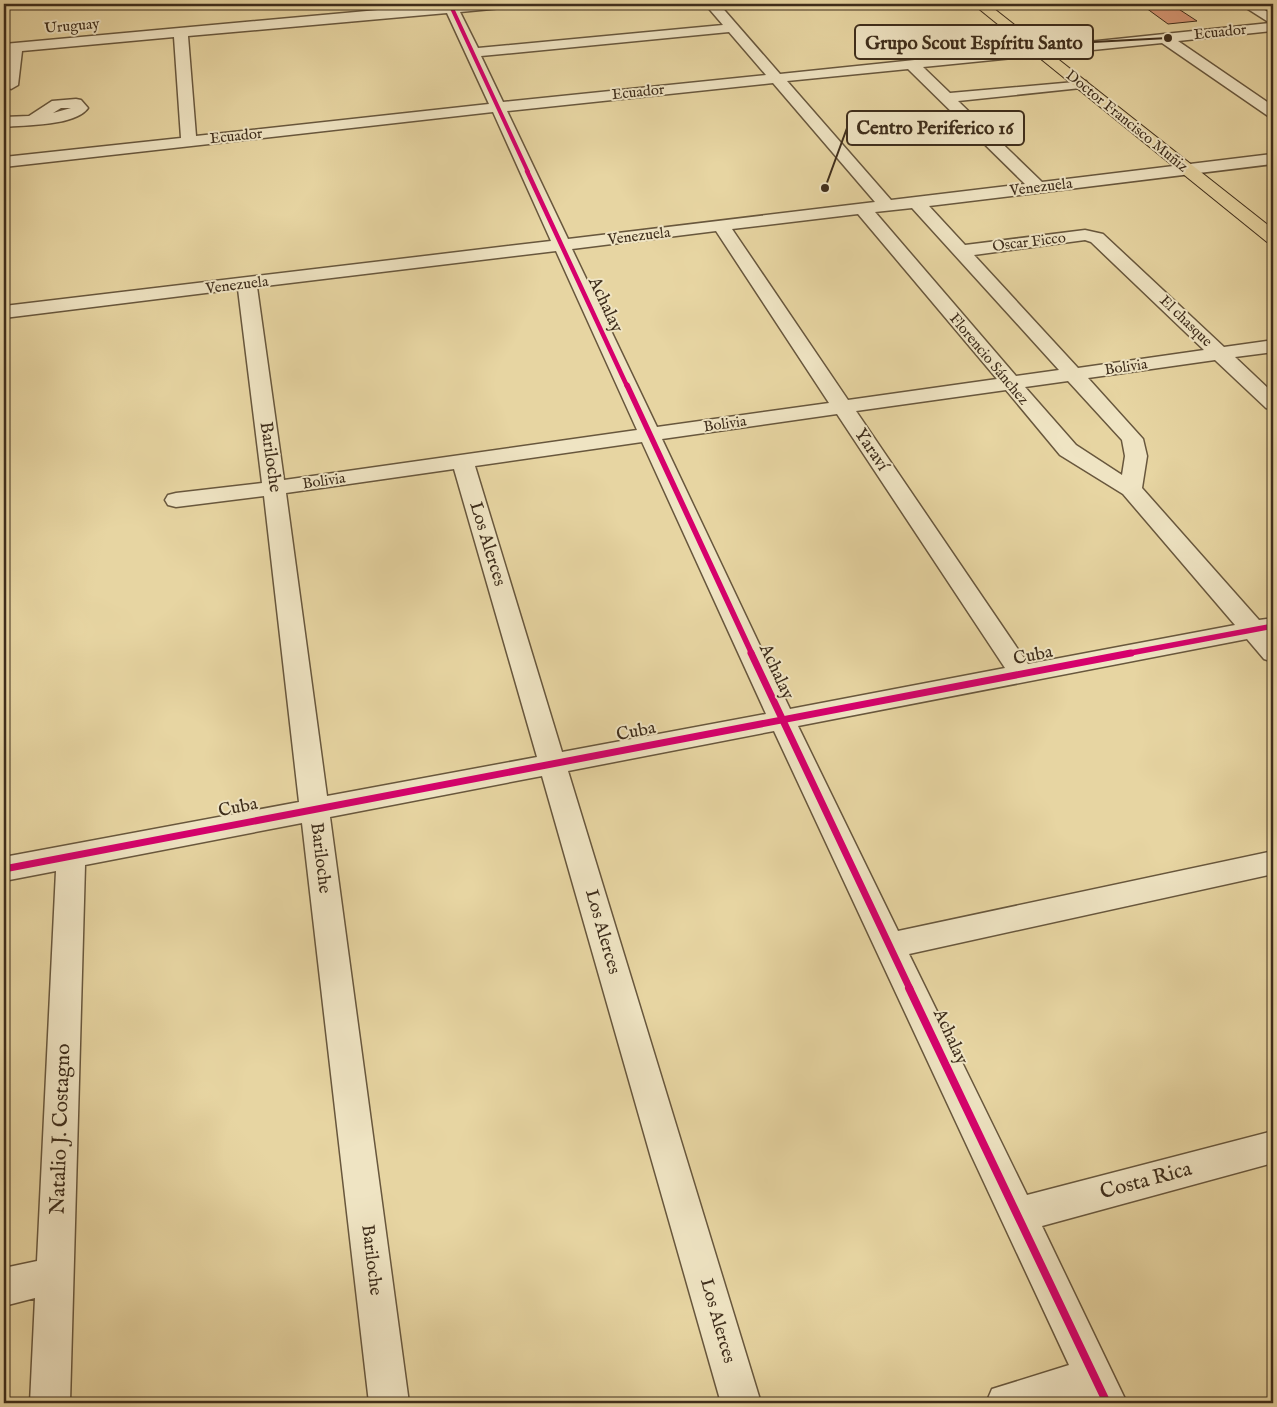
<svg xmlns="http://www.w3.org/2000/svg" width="1277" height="1407" viewBox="0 0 1277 1407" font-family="'IM FELL English',serif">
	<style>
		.building { fill: #da9a78; stroke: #3e2d1b }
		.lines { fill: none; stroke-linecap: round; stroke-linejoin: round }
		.minor-casing { stroke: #68573d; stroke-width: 3 }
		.major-casing { stroke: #3e2d1b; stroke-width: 2 }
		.minor { fill: #efe4c3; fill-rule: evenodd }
		.major { fill: #e7d5a2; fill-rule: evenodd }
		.cycleway-far4-casing { stroke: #efe4c3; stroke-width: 5.5 }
		.cycleway-far3-casing { stroke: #efe4c3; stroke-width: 6 }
		.cycleway-far2-casing { stroke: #efe4c3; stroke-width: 8 }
		.cycleway-far1-casing { stroke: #efe4c3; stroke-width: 10 }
		.cycleway-casing { stroke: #efe4c3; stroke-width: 11 }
		.cycleway-far4 { stroke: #d6006c; stroke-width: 4 }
		.cycleway-far3 { stroke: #d6006c; stroke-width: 4.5 }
		.cycleway-far2 { stroke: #d6006c; stroke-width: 5.5 }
		.cycleway-far1 { stroke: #d6006c; stroke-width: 7 }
		.cycleway { stroke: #d6006c; stroke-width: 8 }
		.labels { text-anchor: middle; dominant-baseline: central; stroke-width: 4; stroke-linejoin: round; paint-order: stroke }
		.far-street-label { font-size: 15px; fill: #3e2d1b; stroke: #efe4c3 }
		.street-label { font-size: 18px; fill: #3e2d1b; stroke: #efe4c3 }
		.near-street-label { font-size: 21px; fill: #3e2d1b; stroke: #efe4c3 }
		.leader { fill: none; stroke: #3e2d1b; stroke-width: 2 }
		.callout-dot { fill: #3e2d1b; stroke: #efe4c3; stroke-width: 2 }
		.callout { fill: #efe4c3; stroke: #3e2d1b; stroke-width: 2 }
		.callout-label { font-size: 19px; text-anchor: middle; font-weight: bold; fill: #3e2d1b }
	</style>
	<rect width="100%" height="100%" fill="#e7d5a2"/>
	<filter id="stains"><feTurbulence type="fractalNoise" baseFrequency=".004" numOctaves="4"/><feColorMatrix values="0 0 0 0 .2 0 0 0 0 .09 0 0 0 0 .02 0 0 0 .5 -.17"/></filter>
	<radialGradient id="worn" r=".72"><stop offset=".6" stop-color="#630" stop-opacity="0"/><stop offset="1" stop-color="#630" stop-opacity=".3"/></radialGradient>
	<path class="building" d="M1174 6 1197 21 1168 24 1146 8Z"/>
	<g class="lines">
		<defs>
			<g id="minor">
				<path d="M444 4H508L502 8 460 12 478 48 723 25 705 4H719L780 74 1270 23 1240 4H1255L1273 15V31L1178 41 1273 106V118L1268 116 1162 43 923 67 950 93 1086 81 1088 84 1086 87 1081 88 958 101 1042 182 1273 154V164L929 206 965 245 1085 230 1103 234 1224 347 1273 340V352L1235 357 1273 393V410L1266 408 1215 360 1088 378 1143 439 1147 456 1142 488 1259 620 1273 618V634L1271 635 1273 637V662L1264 659 1247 639 798 726 898 931 1273 851V874L909 954 1027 1195 1273 1131V1163L1042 1226 1127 1403H1087L1085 1399 1071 1403H986L992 1389 1069 1365 774 731 568 771 761 1403H721L542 776 330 817 409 1403H369L302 823 85 865 70 1403H30L35 1298 4 1306V1268L37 1261 56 871 4 881V857L299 802 264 496 176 507 168 505 165 500 168 495 176 493 262 483 238 289 4 318V306L551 241 493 112 4 167V157L181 138 174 37 22 51 18 85 11 89 4 85 8 52H4V44ZM447 13 489 104 196 136 188 36ZM729 32 766 75 503 102 481 56ZM908 69 1025 184 891 200 787 81ZM773 83 875 202 568 239 507 111ZM912 208 1059 370 1016 376 875 212ZM858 214 997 379 848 400 732 229ZM716 231 829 403 657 427 572 249ZM1085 240 1091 242 1204 350 1078 368 974 255ZM556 251 637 430 284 480 257 287ZM1068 381 1122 440 1125 456 1122 475 1076 445 1025 387ZM1006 390 1060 455 1123 494 1235 625 1028 664 856 411ZM837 414 1005 668 790 709 662 439ZM642 442 766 714 562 752 475 466ZM454 469 537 757 327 796 286 493Z"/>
				<path d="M76 99 81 100 88 108C75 126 25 125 4 127V117L29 116 52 101ZM61 108H71L53 113Z"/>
			</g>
			<path id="major" d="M973 4H988L1273 229V243L1267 242Z"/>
		</defs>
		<use href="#minor" class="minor-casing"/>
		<use href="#major" class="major-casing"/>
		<use href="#minor" class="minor"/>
		<use href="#major" class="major"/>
		<defs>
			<path id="cycleway-far4" d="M450 4 528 172"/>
			<path id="cycleway-far3" d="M527 171 627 386"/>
			<g id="cycleway-far2">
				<path d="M627 385 752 654"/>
				<path d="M1125 654 1273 626"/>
			</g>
			<g id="cycleway-far1">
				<path d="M751 653 910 989"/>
				<path d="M4 869 1131 653"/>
			</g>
			<path id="cycleway" d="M909 988 1107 1403"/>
		</defs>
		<use href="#cycleway-far4" class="cycleway-far4-casing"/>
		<use href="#cycleway-far3" class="cycleway-far3-casing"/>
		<use href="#cycleway-far2" class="cycleway-far2-casing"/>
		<use href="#cycleway-far1" class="cycleway-far1-casing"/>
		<use href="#cycleway" class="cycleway-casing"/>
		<use href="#cycleway-far4" class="cycleway-far4"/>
		<use href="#cycleway-far3" class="cycleway-far3"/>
		<use href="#cycleway-far2" class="cycleway-far2"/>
		<use href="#cycleway-far1" class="cycleway-far1"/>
		<use href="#cycleway" class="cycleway"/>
	</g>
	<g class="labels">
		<g class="far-street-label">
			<text transform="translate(72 26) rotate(-5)">Uruguay</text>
			<text transform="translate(1220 32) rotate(-6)">Ecuador</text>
			<text transform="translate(638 92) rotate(-6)">Ecuador</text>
			<text transform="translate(1127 121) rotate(39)">Doctor Francisco Muñiz</text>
			<text transform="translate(236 136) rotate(-6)">Ecuador</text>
			<text transform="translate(1041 187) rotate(-7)">Venezuela</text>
			<text transform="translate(639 236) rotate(-7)">Venezuela</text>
			<text transform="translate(1029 242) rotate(-7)">Oscar Ficco</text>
			<text transform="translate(237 285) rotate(-7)">Venezuela</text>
			<text transform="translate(1186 321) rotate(44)">El chasque</text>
			<text transform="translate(989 359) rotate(50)">Florencio Sánchez</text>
			<text transform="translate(1126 367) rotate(-8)">Bolivia</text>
			<text transform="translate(725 424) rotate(-8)">Bolivia</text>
			<text transform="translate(324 481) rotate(-8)">Bolivia</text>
		</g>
		<g class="street-label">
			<text transform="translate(605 305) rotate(65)">Achalay</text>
			<text transform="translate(871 450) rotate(56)">Yaraví</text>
			<text transform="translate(270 457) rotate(82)">Bariloche</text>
			<text transform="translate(487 544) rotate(73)">Los Alerces</text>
			<text transform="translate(1033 656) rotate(-11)">Cuba</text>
			<text transform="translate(776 672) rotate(65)">Achalay</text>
			<text transform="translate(636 732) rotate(-11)">Cuba</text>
			<text transform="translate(238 808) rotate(-11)">Cuba</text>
			<text transform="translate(320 858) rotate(83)">Bariloche</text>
			<text transform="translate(602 932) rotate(74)">Los Alerces</text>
			<text transform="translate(950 1037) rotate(65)">Achalay</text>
			<text transform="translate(371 1260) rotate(83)">Bariloche</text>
			<text transform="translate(717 1321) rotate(74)">Los Alerces</text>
		</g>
		<g class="near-street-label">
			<text transform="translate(61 1129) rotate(-88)">Natalio J. Costagno</text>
			<text transform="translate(1146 1181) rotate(-15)">Costa Rica</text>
		</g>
	</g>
	<path class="leader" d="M1168 38L1093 42M825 188L847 128"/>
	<g class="callout-dot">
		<circle cx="1168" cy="38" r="5"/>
		<circle cx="825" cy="188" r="5"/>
	</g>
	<g class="callout">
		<rect x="855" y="25" width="238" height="34" rx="5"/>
		<rect x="847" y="111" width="177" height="34" rx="5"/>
	</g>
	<g class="callout-label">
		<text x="974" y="49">Grupo Scout Espíritu Santo</text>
		<text x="935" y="134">Centro Periferico 16</text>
	</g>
	<rect width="1277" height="1407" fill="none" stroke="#e7d5a2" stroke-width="20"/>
	<rect x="5" y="5" width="1267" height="1397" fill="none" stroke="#3e2d1b" stroke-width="2.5"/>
	<rect x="10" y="10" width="1257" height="1387" fill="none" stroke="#3e2d1b"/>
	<rect width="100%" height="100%" filter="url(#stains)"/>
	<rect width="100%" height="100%" fill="url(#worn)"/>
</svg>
